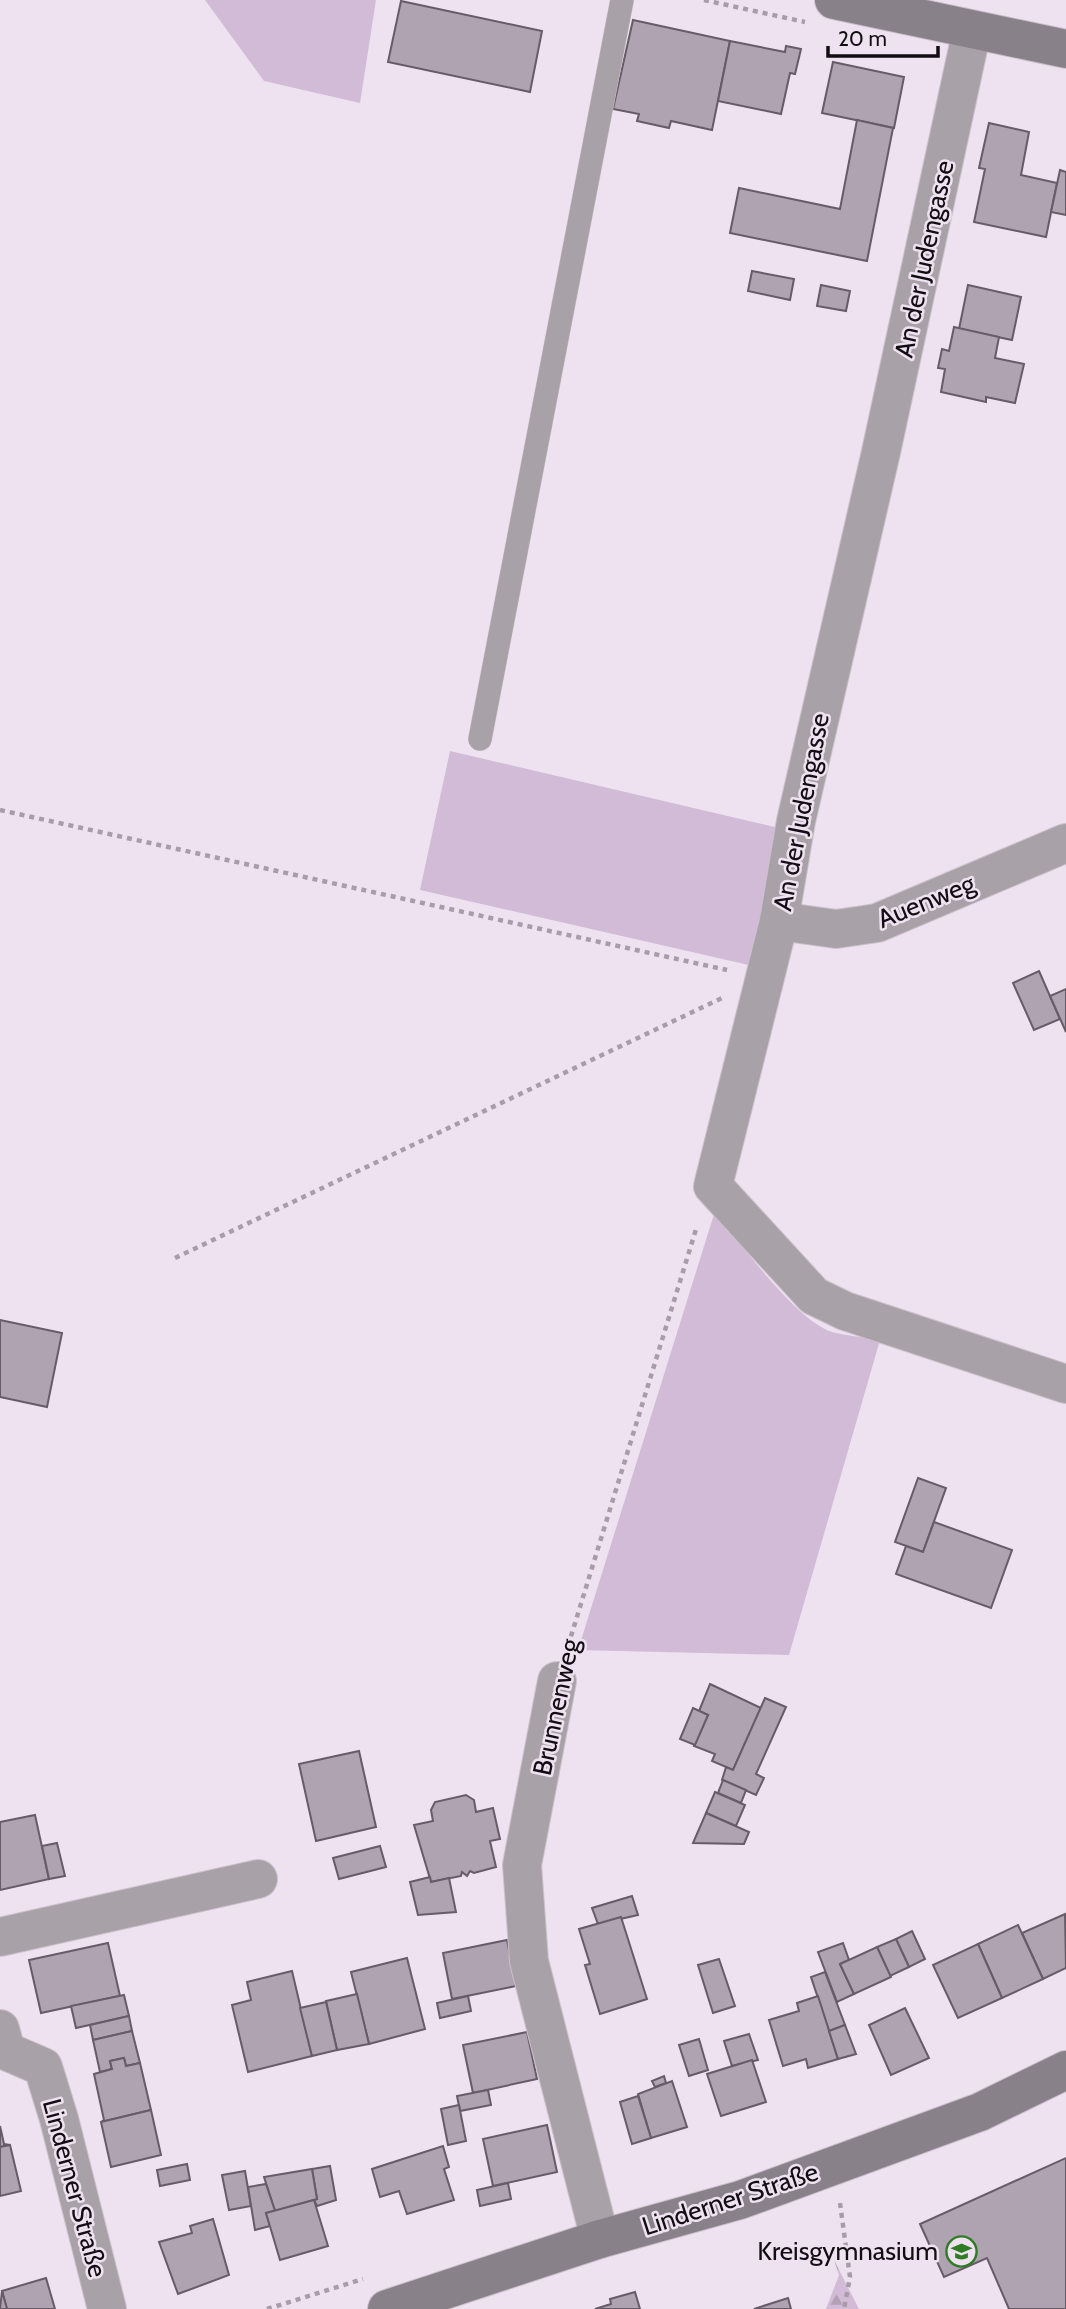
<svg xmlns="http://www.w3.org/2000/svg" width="1066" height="2309" viewBox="0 0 1066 2309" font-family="Cabin,sans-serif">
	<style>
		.green { fill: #d2bbd6 }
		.forest { fill: url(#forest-firs) }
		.building { fill: #afa3b1; stroke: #665b67; stroke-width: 2 }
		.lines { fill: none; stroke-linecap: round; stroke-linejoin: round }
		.lane-casing { stroke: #cbc0cc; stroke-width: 24 }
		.street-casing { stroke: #cbc0cc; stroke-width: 40 }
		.secondary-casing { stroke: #cbc0cc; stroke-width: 40 }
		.path { stroke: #a69da8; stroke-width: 4.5; stroke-dasharray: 5 5; stroke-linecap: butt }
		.lane { stroke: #a8a2a8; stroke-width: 23 }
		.street { stroke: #a8a2a8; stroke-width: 38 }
		.secondary { stroke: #89818a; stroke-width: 38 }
		.labels { text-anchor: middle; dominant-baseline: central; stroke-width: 5; stroke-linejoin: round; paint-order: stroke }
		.street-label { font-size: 26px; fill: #110d12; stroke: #eee2f0 }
		.poi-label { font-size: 26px; fill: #110d12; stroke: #eee2f0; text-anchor: end }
	</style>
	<defs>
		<pattern id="forest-firs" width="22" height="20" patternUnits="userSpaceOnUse" patternTransform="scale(1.75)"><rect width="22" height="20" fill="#d2bbd6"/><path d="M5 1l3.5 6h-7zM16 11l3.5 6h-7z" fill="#b3a0b7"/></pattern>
	</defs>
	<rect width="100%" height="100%" fill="#eee2f0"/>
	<g class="green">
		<path d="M205 0H376L360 103 264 81Z"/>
		<path d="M450 751 783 829 753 966 420 890Z"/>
		<path d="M715 1211C740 1242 794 1319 832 1332 847 1336 865 1337 880 1340L789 1655 578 1650Z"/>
	</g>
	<path class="forest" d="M834 2260 859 2309H860H826L839 2275Z"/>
	<g class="building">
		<path d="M401 1 542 31 530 92 388 62Z"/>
		<path d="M633 20 730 41 712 130 671 121 669 128 637 121 639 114 613 109Z"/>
		<path d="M730 41 785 52 786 46 801 49 795 74 790 73 781 114 718 101Z"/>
		<path d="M833 62 904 77 894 128 822 113Z"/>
		<path d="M857 120 893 128 867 261 730 233 739 188 840 209Z"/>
		<path d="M989 123 1029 132 1021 175 1057 183 1046 237 974 222 985 169 979 168Z"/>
		<path d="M1060 170 1066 172V215L1051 212Z"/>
		<path d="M752 271 794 279 790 300 748 291Z"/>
		<path d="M821 285 850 291 846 311 817 306Z"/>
		<path d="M968 285 1021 297 1012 340 959 329Z"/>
		<path d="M954 327 999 337 995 358 1024 364 1015 403 986 397V402L941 392 945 369 938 368 942 349 949 351Z"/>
		<path d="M1039 971 1060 1019 1034 1030 1013 983Z"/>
		<path d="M1066 989V1032L1050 996Z"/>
		<path d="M0 1320 62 1333 47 1407 0 1397Z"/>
		<path d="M918 1478 946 1488 923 1552 895 1542Z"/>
		<path d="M934 1522 1012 1550 991 1608 896 1574 906 1546 923 1552Z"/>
		<path d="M710 1684 761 1708 733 1770 712 1761 715 1754 694 1746 708 1715 699 1711Z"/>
		<path d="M765 1698 786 1707 756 1774 764 1778 756 1795 722 1780 726 1767 733 1770Z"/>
		<path d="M693 1708 708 1715 695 1745 680 1739Z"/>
		<path d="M359 1751 376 1827 316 1841 299 1764Z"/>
		<path d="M723 1780 746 1790 741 1803 718 1793Z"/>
		<path d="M715 1792 745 1805 736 1826 706 1813Z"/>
		<path d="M466 1795 474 1800 476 1812 493 1808 500 1839 490 1841 496 1867 474 1873 470 1871 467 1876 462 1872 461 1876 431 1882 414 1825 433 1821 431 1810 435 1802Z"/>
		<path d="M706 1813 749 1832 744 1844 693 1843Z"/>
		<path d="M35 1815 49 1879 0 1890V1822Z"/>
		<path d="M57 1843 65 1876 49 1879 42 1846Z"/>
		<path d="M380 1846 386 1867 339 1879 333 1858Z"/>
		<path d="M430 1877 431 1882 449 1878 456 1912 418 1915 410 1882Z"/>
		<path d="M632 1896 638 1915 598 1924 592 1908Z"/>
		<path d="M1065 1914 1066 1968 1043 1979 1022 1933Z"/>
		<path d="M621 1917 647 1999 600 2014 585 1965 590 1964 579 1929Z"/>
		<path d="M1018 1925 1043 1979 1002 1998 978 1944Z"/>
		<path d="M912 1931 925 1959 909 1967 896 1939Z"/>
		<path d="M896 1939 909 1967 890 1976 877 1947Z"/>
		<path d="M507 1940 516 1986 452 1999 443 1953Z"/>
		<path d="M108 1943 120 1996 41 2013 29 1960Z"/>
		<path d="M843 1943 849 1960 840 1964 854 1994 837 2002 818 1952Z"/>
		<path d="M978 1944 1002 1998 958 2018 933 1965Z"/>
		<path d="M877 1947 891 1977 854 1994 840 1964Z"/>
		<path d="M407 1958 425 2029 369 2044 351 1972Z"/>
		<path d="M719 1959 735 2006 713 2013 698 1965Z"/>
		<path d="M292 1971 312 2056 248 2072 232 2005 251 2000 247 1982Z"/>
		<path d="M825 1972 845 2025 829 2031 811 1977Z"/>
		<path d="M357 1994 369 2044 337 2050 326 2001Z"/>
		<path d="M124 1995 129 2016 76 2028 71 2006Z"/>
		<path d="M468 1996 471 2011 440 2018 437 2003Z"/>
		<path d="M818 1996 838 2059 808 2068 806 2059 783 2066 769 2020 799 2011 797 2003Z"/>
		<path d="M326 2002 337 2050 312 2056 300 2008Z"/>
		<path d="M905 2008 929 2058 891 2075 869 2025Z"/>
		<path d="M129 2016 132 2031 93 2040 90 2025Z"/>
		<path d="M845 2025 856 2054 838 2059 829 2031Z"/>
		<path d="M132 2031 140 2063 126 2066 124 2058 110 2061 112 2069 100 2072 93 2040Z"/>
		<path d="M527 2032 537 2079 473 2093 463 2045Z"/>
		<path d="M749 2034 758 2060 732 2066 724 2041Z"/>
		<path d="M699 2039 708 2070 689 2076 679 2045Z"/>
		<path d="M124 2058 126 2066 140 2063 151 2110 101 2122 104 2120 94 2074 112 2069 110 2061Z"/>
		<path d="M752 2060 766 2102 721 2116 707 2074Z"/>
		<path d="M664 2076 666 2083 655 2087 652 2081Z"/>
		<path d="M672 2081 687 2127 651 2138 638 2094Z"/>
		<path d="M488 2090 491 2105 460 2111 457 2096Z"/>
		<path d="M638 2096 651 2138 632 2144 620 2102Z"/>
		<path d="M459 2105 466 2141 448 2145 441 2109Z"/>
		<path d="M151 2110 161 2155 111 2167 101 2122Z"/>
		<path d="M547 2125 557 2172 493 2186 483 2139Z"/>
		<path d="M0 2126 4 2144 10 2145 0 2147Z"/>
		<path d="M10 2145 21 2191 0 2196V2147Z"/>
		<path d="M443 2146 449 2167 444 2169 454 2200 407 2214 399 2191 380 2197 372 2169Z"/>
		<path d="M1066 2158V2309H1009L987 2258 944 2277 920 2224Z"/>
		<path d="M187 2164 190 2180 160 2186 157 2170Z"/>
		<path d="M330 2166 336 2200 317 2206 314 2200 317 2199 312 2169Z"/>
		<path d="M312 2169 317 2199 275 2211 264 2177Z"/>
		<path d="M245 2171 251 2206 229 2210 222 2175Z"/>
		<path d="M508 2183 511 2199 480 2206 477 2190Z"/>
		<path d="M266 2184 275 2211 266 2213 270 2226 255 2230 248 2187Z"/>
		<path d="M314 2200 328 2246 280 2260 266 2213Z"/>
		<path d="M213 2219 229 2275 178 2294 159 2242 192 2233 190 2226Z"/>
		<path d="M46 2278 55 2309H7L2 2291Z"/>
		<path d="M2 2291 7 2309H0Z"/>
		<path d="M635 2292 640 2309H595L611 2304 610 2299Z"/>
		<path d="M788 2298 791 2309H754Z"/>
	</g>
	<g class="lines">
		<defs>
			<path id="lane" d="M480 739 622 0"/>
			<g id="street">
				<path d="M972 30 881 452 796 821 779 921 713 1186 814 1296 845 1311 1066 1384"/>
				<path d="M779 921 836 929 877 923 1066 843"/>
				<path d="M557 1681 522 1865 529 1961 600 2239"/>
				<path d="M0 1937 258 1879"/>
				<path d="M0 2029 6 2051 43 2067 59 2119 107 2309"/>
			</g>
			<g id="secondary">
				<path d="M834 0 1066 49"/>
				<path d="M387 2309 600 2239 740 2200 980 2112 1066 2070"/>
			</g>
		</defs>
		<use href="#lane" class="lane-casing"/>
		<use href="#street" class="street-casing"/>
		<use href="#secondary" class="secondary-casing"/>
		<g class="path">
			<path d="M704 0 805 22"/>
			<path d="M0 810 727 970"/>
			<path d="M175 1258 722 998"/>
			<path d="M568 1646 697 1226"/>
			<path d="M840 2203 850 2277 844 2309"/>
			<path d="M267 2309 363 2279"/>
		</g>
		<use href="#lane" class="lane"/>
		<use href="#street" class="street"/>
		<use href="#secondary" class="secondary"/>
	</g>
	<defs>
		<symbol id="school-ring" viewBox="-11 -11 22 22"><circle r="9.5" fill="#eee2f0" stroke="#2f7c25" stroke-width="1.5"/><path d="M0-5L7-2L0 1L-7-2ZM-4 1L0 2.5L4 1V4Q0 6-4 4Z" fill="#2f7c25"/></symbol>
	</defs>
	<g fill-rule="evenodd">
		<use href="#school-ring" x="944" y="2234" width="35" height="35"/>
	</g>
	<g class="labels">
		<g class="street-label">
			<text transform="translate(924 259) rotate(-78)">An der Judengasse</text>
			<text transform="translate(801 812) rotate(-79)">An der Judengasse</text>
			<text transform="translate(926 901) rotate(-22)">Auenweg</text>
			<text transform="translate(556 1707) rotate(-78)">Brunnenweg</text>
			<text transform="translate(75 2188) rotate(75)">Linderner Straße</text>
			<text transform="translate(730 2199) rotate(-18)">Linderner Straße</text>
		</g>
		<g class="poi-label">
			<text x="938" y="2251">Kreisgymnasium</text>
		</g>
	</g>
	<path d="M828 46v10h110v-10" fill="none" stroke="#110d12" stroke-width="3.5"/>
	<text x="838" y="46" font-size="21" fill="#110d12" stroke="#eee2f0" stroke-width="5" paint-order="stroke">20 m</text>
</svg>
